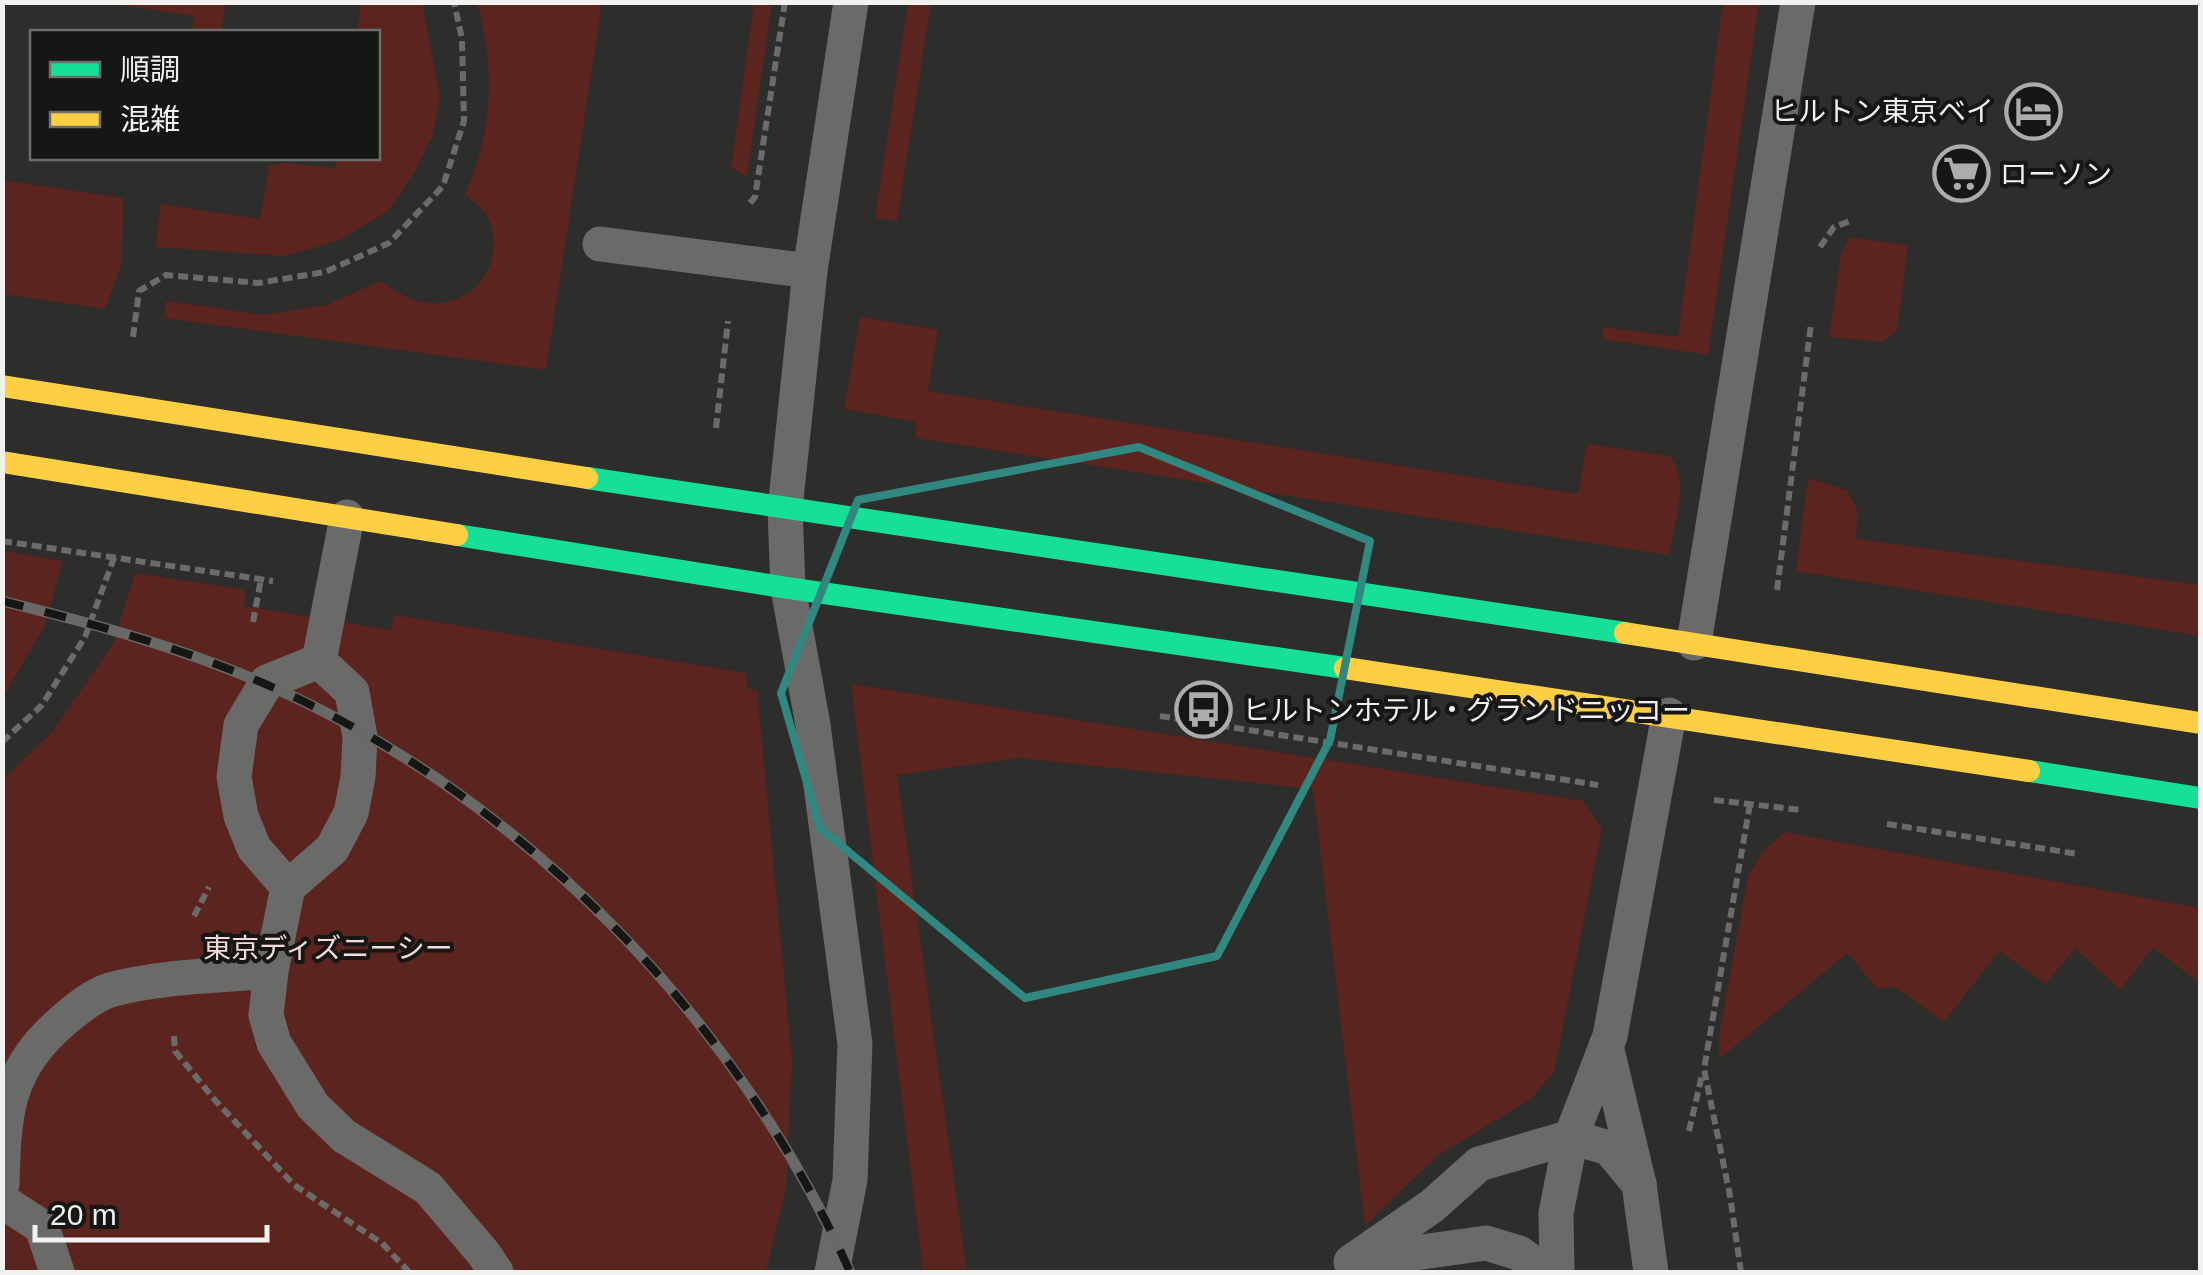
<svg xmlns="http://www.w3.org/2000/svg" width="2203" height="1275" viewBox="0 0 2203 1275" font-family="Helvetica,'Noto Sans JP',sans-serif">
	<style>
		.green { fill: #5c241e }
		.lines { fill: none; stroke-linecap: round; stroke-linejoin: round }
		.path { stroke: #6b6b6b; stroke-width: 6; stroke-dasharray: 10 5; stroke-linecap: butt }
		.lane { stroke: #6a6a69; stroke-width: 35 }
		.fast { stroke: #16e098; stroke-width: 22 }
		.slow { stroke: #ffcf43; stroke-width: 22 }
		.rail-casing { stroke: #696968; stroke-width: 11 }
		.rail { stroke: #161615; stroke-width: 8; stroke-dasharray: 22; stroke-linecap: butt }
		.marked { fill: none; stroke: #318881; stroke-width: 8; stroke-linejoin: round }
		.labels { text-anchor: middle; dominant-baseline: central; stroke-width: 8; stroke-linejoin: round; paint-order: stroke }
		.poi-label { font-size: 28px; fill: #f1f1ef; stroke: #161615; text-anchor: start }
		.park-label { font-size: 28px; fill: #f4dbd7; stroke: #161615 }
	</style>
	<rect width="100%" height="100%" fill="#2d2d2c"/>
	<g class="green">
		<path d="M1723 2 1759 3 1708 355 1602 339 1603 327 1678 337Z"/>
		<path d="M108 3H226L221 32H192L194 16Z"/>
		<path d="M361 3H422L440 97 433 135 413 175 388 211 338 241 284 256 156 247 160 204 260 219 269 166 284 163 335 168 337 158H378V32H357Z"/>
		<path d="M477 3H602L546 370 164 318 166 301 264 315 326 305 381 281C396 291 412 303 431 303 477 306 508 258 487 216 482 208 473 201 465 194 494 129 495 70 477 3Z"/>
		<path d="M754 3H772L747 176 731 168Z"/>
		<path d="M908 3H931L897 221 875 218Z"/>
		<path d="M2 180 123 198 122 262 105 309 3 294Z"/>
		<path d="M1850 237 1908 246 1897 330 1883 342 1829 337 1841 255Z"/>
		<path d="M860 317 938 330 928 391 1578 494 1587 444 1670 456C1690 481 1674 525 1669 555L916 438V422L844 409Z"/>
		<path d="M1808 478 1847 490 1858 512 1856 539 2200 585V636L1796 571Z"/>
		<path d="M3 551 63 561 44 627 3 697Z"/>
		<path d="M135 573 246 590 244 606 391 630 394 615 746 673 748 689 757 690 792 1061 786 1188 766 1272H3V780L53 731 113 644Z"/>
		<path d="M851 684 1583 801 1602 829 1554 1072 1531 1099 1437 1156 1365 1226 1313 789 1019 758 897 775 967 1272H923Z"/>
		<path d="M1784 832 2200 908V983L2153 948 2120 990 2075 948 2046 984 1999 951 1944 1022 1895 987 1877 989 1848 953 1719 1059V1036L1748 876 1762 853Z"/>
	</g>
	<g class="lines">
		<g class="path">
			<path d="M750 203 755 197 785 2"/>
			<path d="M1820 247 1834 227 1853 220"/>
			<path d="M133 337 139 291 166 275 258 283 325 272 389 243 443 186 464 121 462 39 454 2"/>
			<path d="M716 428 728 321"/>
			<path d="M2 541 273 581"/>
			<path d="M1777 590 1811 324"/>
			<path d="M253 622 261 579"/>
			<path d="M1160 716 1598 785"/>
			<path d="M2 742 42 705 85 637 115 555"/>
			<path d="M1714 800 1801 810"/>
			<path d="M1887 824 2078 854"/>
			<path d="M194 916 209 887"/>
			<path d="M174 1036 175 1051 214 1099 294 1185 382 1243 409 1272"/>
			<path d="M1689 1131 1702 1075"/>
			<path d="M1741 1272 1730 1196 1704 1069 1750 804"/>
		</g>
		<g class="lane">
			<path d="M600 244 810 271"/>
			<path d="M1694 643 1798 2"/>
			<path d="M319 661 352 692 360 737 358 777 351 813 332 849 288 887 271 971 266 1015 274 1043 313 1106 344 1136 428 1188 484 1254 496 1272"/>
			<path d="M319 661 347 517"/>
			<path d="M288 887 254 848 241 816 234 777 241 725 267 682 319 661"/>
			<path d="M1606 1046 1639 1184 1651 1272"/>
			<path d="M2 1184C4 1111 6 1069 65 1019 78 1008 94 995 110 990 161 976 218 976 271 971"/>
			<path d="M2 1201 42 1227 57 1272"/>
			<path d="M1357 1261 1486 1243 1519 1253 1545 1272"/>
			<path d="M1351 1262 1432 1206 1479 1164 1571 1137 1609 1148 1639 1184"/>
			<path d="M832 1272 850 1180 855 1044 813 725 788 588 785 509 810 271 851 2"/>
			<path d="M1557 1272 1556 1213 1571 1137 1610 1036 1669 715"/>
		</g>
		<g class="fast">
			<path d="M587 478 1625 633"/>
			<path d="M457 535 788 588 1345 668"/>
			<path d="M2029 771 2200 798"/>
		</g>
		<g class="slow">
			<path d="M2 386 587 478"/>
			<path d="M2 462 457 535"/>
			<path d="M1625 633 2200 723"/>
			<path d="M1345 668 2029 771"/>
		</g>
		<defs>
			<path id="rail" d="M2 601C91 623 179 647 263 683 520 793 737 1018 850 1272"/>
		</defs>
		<use href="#rail" class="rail-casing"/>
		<use href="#rail" class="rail"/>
	</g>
	<path class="marked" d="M1139 447 1370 541 1330 740 1217 956 1025 998 820 828 781 693 858 500Z"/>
	<defs>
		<symbol id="hotel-ring" viewBox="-11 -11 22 22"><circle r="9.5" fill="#161615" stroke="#acacab" stroke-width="1.5"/><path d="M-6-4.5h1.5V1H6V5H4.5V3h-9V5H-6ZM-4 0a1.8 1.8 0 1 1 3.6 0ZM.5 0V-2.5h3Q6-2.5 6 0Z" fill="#acacab"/></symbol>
		<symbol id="supermarket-ring" viewBox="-11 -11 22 22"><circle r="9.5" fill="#161615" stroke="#acacab" stroke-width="1.5"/><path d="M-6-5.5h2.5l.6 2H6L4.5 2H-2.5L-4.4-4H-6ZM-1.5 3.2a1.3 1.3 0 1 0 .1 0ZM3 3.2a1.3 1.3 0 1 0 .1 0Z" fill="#acacab"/></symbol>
		<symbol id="bus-ring" viewBox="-11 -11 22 22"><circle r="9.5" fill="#161615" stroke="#acacab" stroke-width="1.5"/><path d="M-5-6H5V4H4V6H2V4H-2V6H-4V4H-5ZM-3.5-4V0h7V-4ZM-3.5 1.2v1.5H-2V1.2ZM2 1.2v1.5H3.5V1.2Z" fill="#acacab"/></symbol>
	</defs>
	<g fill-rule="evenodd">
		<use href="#hotel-ring" x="2002" y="80" width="63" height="63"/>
		<use href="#supermarket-ring" x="1930" y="142" width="63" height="63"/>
		<use href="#bus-ring" x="1172" y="678" width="63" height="63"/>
	</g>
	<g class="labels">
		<g class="poi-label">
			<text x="1994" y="111" text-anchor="end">ヒルトン東京ベイ</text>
			<text x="2000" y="174">ローソン</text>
			<text x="1242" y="710">ヒルトンホテル・グランドニッコー</text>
		</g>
		<g class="park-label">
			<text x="328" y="948">東京ディズニーシー</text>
		</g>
	</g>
	<rect width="2203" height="1275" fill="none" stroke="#f1f1ef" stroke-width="10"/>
	<rect x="30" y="30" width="350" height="130" fill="#161615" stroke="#6e6e6c" stroke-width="2.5"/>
	<rect x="50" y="62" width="50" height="15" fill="#16e098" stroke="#6e6e6c" stroke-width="2.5"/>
	<text x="120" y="80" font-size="30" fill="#f1f1ef">順調</text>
	<rect x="50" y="112" width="50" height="15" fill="#ffcf43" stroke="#6e6e6c" stroke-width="2.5"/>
	<text x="120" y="130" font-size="30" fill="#f1f1ef">混雑</text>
	<path d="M35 1225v15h232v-15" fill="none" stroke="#f1f1ef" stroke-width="5"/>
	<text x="50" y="1225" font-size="30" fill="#f1f1ef" stroke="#161615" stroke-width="8" paint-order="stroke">20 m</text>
</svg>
